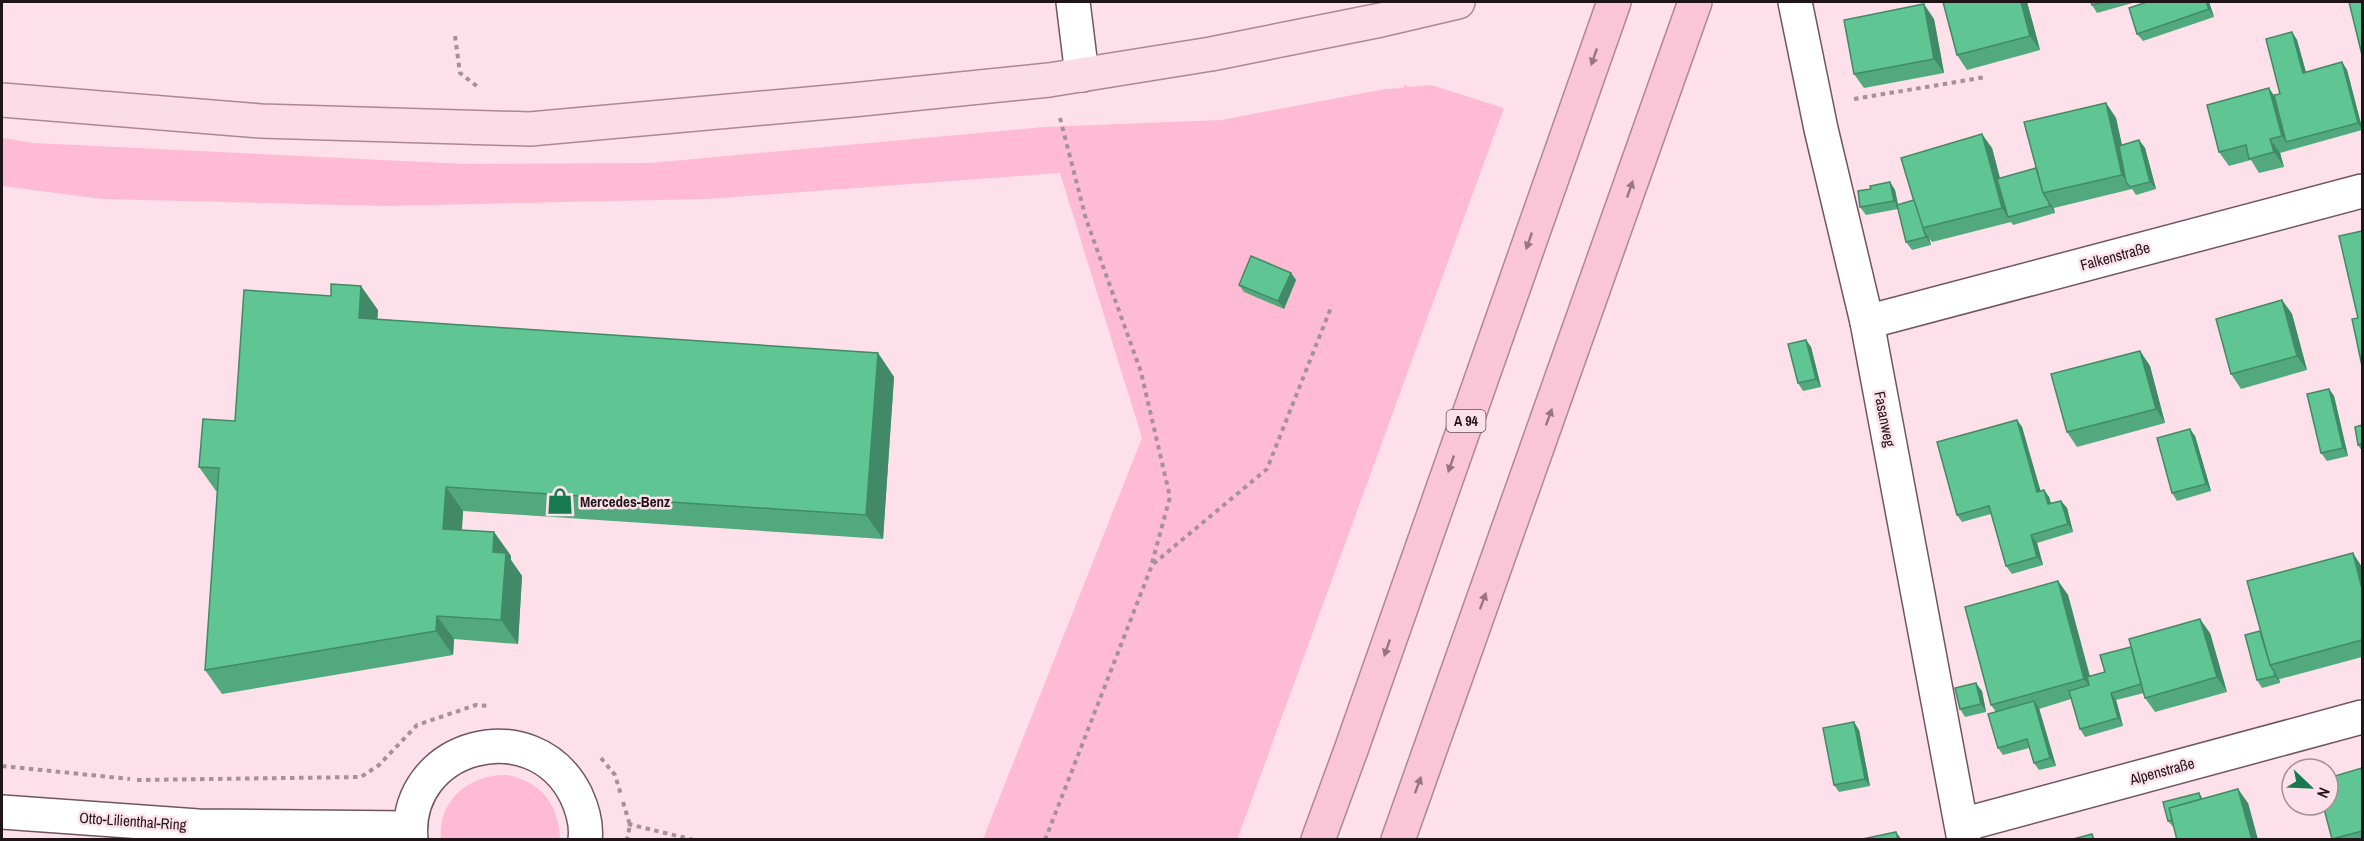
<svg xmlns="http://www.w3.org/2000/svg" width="2364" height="841" viewBox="0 0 2364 841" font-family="'Archivo Narrow',sans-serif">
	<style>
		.green { fill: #ffbbd3 }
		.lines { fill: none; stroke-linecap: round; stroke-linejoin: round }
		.minor-casing { stroke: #70575f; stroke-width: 36 }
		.major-casing { stroke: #ad8794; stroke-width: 36 }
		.highway-casing { stroke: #ad8794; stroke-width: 36 }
		.path { stroke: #a69198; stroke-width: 4; stroke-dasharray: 4.5 4.5; stroke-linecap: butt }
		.minor { stroke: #fff; stroke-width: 33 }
		.major { stroke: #fcdce7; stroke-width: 33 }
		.highway { stroke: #fac5d7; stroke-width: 33 }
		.wall { fill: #52a97e }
		.shaded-wall { fill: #428a67 }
		.building { fill: #5fc593; stroke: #428a67; stroke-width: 1.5 }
		.oneway { fill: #977682 }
		.labels { text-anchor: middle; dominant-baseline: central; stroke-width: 5; stroke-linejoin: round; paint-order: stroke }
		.shield { fill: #fde0e9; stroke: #625257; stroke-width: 1.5 }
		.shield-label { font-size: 14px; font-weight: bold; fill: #1f1519 }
		.street-label { font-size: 15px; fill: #1f1519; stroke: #fde0e9 }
		.poi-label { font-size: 15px; font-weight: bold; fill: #1f1519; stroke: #fde0e9; text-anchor: start }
	</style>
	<rect width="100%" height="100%" fill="#fde0e9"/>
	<g class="green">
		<path d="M1404 85 1410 87 1431 85 1504 108 1237 840 983 839 1142 438 1060 173 706 199 386 206 102 199 2 186V138L34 143 465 164 650 163 1044 127 1221 120 1385 89 1404 88Z"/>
		<path d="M508 775C543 783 558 805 560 839H441C437 800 471 773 508 775Z"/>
	</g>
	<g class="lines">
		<defs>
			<g id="minor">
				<path d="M1073 2 1082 75"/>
				<path d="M1795 2 1821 129 1867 322 1964 840"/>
				<path d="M1867 322 2362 191"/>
				<path d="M2 812 198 826 410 828"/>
				<path d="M1962 825 2362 717"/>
				<path d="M411 840C402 745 533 709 576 795 582 808 587 825 585 840"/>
			</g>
			<path id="major" d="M2 100 261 121 530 129 852 100 1049 80 1211 54 1381 20 1458 2"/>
			<g id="highway">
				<path d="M1318 840 1351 750 1614 2"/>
				<path d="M1398 840 1695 2"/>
			</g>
		</defs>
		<use href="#minor" class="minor-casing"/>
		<use href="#major" class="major-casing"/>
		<use href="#highway" class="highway-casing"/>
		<g class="path">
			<path d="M455 36 460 73 478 87"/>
			<path d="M1854 99 1986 77"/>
			<path d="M1060 118 1086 219 1141 372 1170 497 1152 563"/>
			<path d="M601 758 615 775 621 795"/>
			<path d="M2 766 130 779"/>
			<path d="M137 780 361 777 379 765 417 725 476 705 489 706"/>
			<path d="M623 802 630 825 627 840"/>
			<path d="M628 824 694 840"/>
			<path d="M1045 840 1152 565 1267 469 1332 305"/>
		</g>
		<use href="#minor" class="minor"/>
		<use href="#major" class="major"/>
		<use href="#highway" class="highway"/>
	</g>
	<g class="wall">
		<path d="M1943 2H2027L2040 50 1967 70 1957 55Z"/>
		<path d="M2091 2H2136L2097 13 2092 5Z"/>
		<path d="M2209 2 2214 17 2143 41 2137 34Z"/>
		<path d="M1934 19 1944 73 1864 88 1854 74Z"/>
		<path d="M2292 32 2297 40 2306 72 2342 62 2347 70 2362 127V130L2280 153 2284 167 2259 173 2251 160 2229 166 2219 152 2274 95 2280 94Z"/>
		<path d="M2106 103 2116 118 2122 145 2139 140 2145 148 2156 189 2136 195 2132 189 2054 208 2055 213 2013 225 2011 222 1932 242 1929 238 1931 245 1912 250 1906 242 1898 209 1866 215 1860 207 1871 189 1890 182 1895 190 1898 205 1914 200 1992 148 2000 178 2036 168Z"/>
		<path d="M1291 273 1296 280 1284 309 1244 292 1239 285Z"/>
		<path d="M2282 300 2292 314 2307 370 2241 389 2231 374Z"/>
		<path d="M378 310 377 319 878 353 894 377 883 539 463 511 462 530 494 532 511 556V560L522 576 518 644 454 639 453 655 222 694 205 670 217 491H216L199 467 235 421Z"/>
		<path d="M1806 340 1811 347 1821 387 1803 391 1798 383Z"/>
		<path d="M2140 351 2150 366 2165 423 2077 447 2067 432Z"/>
		<path d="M2329 389 2334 396 2348 456 2327 461 2321 453Z"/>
		<path d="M2017 420 2022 427 2040 491 2044 490 2049 497 2051 504 2061 501 2067 508 2073 532 2037 543 2043 565 2012 574 2006 566 1991 514 1962 522 1957 515Z"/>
		<path d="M2362 425V451L2358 445Z"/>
		<path d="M2195 436 2211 491 2177 501 2172 493Z"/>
		<path d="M2362 567V657L2280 679H2279L2280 683 2262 688 2257 680 2261 631Z"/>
		<path d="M2058 581 2068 595 2090 676 2105 672 2210 633 2227 692 2155 712 2145 698 2144 693 2116 700 2123 726 2085 737 2080 729 2071 699 2039 709 2056 766 2039 770 2034 763 2029 748 2003 755 1998 748 1996 712 1991 705Z"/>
		<path d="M1982 691 1986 712 1965 717 1960 709Z"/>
		<path d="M1859 730 1870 786 1839 792 1834 785Z"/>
		<path d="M2362 768V840H2333L2332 839Z"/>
		<path d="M2199 793 2203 799 2248 803 2258 840H2177L2174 828 2168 821Z"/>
	</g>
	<g class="shaded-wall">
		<path d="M2021 2H2027L2040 50 2030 36Z"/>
		<path d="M2206 2H2209L2214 17 2209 9Z"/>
		<path d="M1924 4 1934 19 1944 73 1934 59Z"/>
		<path d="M2292 32 2297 40 2308 80 2303 73Z"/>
		<path d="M2342 62 2347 70 2362 129 2358 123Z"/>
		<path d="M2269 88 2279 103 2286 142 2282 136Z"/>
		<path d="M2106 103 2116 118 2131 187H2130L2132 189 2122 175Z"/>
		<path d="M1982 134 1992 148 2010 217H2008L2002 208Z"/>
		<path d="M2270 139 2280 153 2284 167 2274 152Z"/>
		<path d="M2139 140 2145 148 2156 189 2150 182Z"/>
		<path d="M1890 182 1895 190 1899 209 1894 201Z"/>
		<path d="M2048 201 2053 208 2055 213 2050 206Z"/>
		<path d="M1924 230 1929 238 1931 245 1926 237Z"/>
		<path d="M1291 273 1296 280 1284 309 1278 301Z"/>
		<path d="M361 286 378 310 376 342 359 318Z"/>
		<path d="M2282 300 2292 314 2307 370 2297 356Z"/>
		<path d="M1806 340 1811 347 1821 387 1816 379Z"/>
		<path d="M2140 351 2150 366 2165 423 2156 409Z"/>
		<path d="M878 353 894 377 883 539 866 515Z"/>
		<path d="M2329 389 2334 396 2348 456 2343 448Z"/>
		<path d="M2017 420 2022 427 2043 499 2037 492Z"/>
		<path d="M2190 429 2195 436 2211 491 2206 484Z"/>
		<path d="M446 487 463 511 460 552 443 529Z"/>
		<path d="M2044 490 2049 497 2054 512 2048 504Z"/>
		<path d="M2061 501 2067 508 2073 532 2068 524Z"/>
		<path d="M494 532 511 556V560L522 576 518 644 501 620 493 552Z"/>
		<path d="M2031 535 2037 543 2043 565 2037 557Z"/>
		<path d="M2353 553 2362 567V589Z"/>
		<path d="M2058 581 2068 595 2094 693 2084 679Z"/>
		<path d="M437 616 454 639 453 655 436 631Z"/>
		<path d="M2200 619 2210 633 2227 692 2217 677Z"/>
		<path d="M2274 671 2279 679 2280 683 2275 676Z"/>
		<path d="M1976 683 1982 691 1986 712 1981 704Z"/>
		<path d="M2111 693 2116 700 2123 726 2118 718Z"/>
		<path d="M2034 701 2039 708 2056 766 2050 758Z"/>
		<path d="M1854 722 1859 730 1870 786 1865 779Z"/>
		<path d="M2238 789 2248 803 2258 840H2252Z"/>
		<path d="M1896 832 1902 840H1898Z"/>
	</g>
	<g class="building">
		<path d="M1943 2H2021L2030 36 1957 55Z"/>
		<path d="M2091 2H2105L2092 5Z"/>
		<path d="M2147 2H2206L2209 9 2137 34 2129 8Z"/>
		<path d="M2349 2H2362V55Z"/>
		<path d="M1924 4 1934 59 1854 74 1844 20Z"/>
		<path d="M2292 32 2303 73 2342 62 2358 123 2286 142 2274 95 2280 94 2266 39Z"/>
		<path d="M2269 88 2282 136 2270 139 2274 152 2249 159 2246 145 2219 152 2207 105Z"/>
		<path d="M2106 103 2122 175 2043 193 2024 122Z"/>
		<path d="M1982 134 2002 208 1922 228 1901 158Z"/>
		<path d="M2139 140 2150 182 2130 187 2126 182 2119 146Z"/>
		<path d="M2036 168 2043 193 2048 201 2050 206 2008 217 1997 179Z"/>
		<path d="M1890 182 1894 201 1860 207 1858 191 1871 189 1870 186Z"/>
		<path d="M1914 200 1926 237 1906 242 1897 205Z"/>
		<path d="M2362 231V366L2352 319 2358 318 2339 236Z"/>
		<path d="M1251 256 1291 273 1278 301 1239 285Z"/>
		<path d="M331 284 361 286 359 318 878 353 866 515 446 487 443 529 494 532 493 552 506 553 501 620 437 616 436 631 205 670 219 468 199 467 203 419 235 421 244 290 331 296Z"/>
		<path d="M2282 300 2297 356 2231 374 2216 319Z"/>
		<path d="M1806 340 1816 379 1798 383 1788 344Z"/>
		<path d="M2140 351 2156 409 2067 432 2051 374Z"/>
		<path d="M2329 389 2343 448 2321 453 2307 394Z"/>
		<path d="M2017 420 2037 492 2044 490 2048 504 2061 501 2068 524 2031 535 2037 557 2006 566 1989 506 1957 515 1937 442Z"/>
		<path d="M2362 425V444L2358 445 2355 427Z"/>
		<path d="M2190 429 2206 484 2172 493 2157 438Z"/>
		<path d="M2353 553 2362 589V640L2270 665 2247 581Z"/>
		<path d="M2058 581 2084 679 1991 705 1965 607Z"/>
		<path d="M2200 619 2217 677 2145 698 2129 639Z"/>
		<path d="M2260 631 2270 665 2274 671 2275 676 2257 680 2245 635Z"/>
		<path d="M2131 647 2141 684 2111 693 2118 718 2080 729 2069 691 2089 685 2087 677 2105 672 2100 655Z"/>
		<path d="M1976 683 1981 704 1960 709 1955 688Z"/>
		<path d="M2034 701 2050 758 2034 763 2027 739 1998 748 1988 714Z"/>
		<path d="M1854 722 1865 779 1834 785 1823 728Z"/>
		<path d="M2362 768V831L2332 839 2323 805H2328V778Z"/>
		<path d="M2238 789 2252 840H2177L2169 808Z"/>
		<path d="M2199 793 2201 799 2169 808 2172 820 2168 821 2163 802Z"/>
		<path d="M1896 832 1898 840H1858Z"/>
		<path d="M2092 834 2094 840H2070Z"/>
	</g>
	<defs><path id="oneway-solid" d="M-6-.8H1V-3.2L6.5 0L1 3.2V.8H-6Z" transform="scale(1.5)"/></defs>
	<g class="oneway">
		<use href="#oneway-solid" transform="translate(1594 57) rotate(109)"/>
		<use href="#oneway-solid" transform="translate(1630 189) rotate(-71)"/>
		<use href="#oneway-solid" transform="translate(1529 241) rotate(109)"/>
		<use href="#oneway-solid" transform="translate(1549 417) rotate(-70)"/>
		<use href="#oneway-solid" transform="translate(1451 464) rotate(109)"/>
		<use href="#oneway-solid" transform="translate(1483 601) rotate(-70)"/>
		<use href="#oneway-solid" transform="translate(1387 648) rotate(109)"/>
		<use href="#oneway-solid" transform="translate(1418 785) rotate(-70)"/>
	</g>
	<defs>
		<symbol id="shop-bare" viewBox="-9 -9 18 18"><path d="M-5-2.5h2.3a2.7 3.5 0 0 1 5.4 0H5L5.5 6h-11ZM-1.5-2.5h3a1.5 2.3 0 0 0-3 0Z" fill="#177950" stroke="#fde0e9" stroke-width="2.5" paint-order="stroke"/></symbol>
	</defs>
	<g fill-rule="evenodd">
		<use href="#shop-bare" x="541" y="482" width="38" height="38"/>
	</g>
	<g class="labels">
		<rect class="shield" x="1446.5" y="410" width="39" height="22" rx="4.5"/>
		<g class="shield-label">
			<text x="1466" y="421">A 94</text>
		</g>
		<g class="street-label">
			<text transform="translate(2115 256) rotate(-15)">Falkenstraße</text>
			<text transform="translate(1885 419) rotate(79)">Fasanweg</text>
			<text transform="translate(2162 771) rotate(-15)">Alpenstraße</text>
			<text transform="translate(133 821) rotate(4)">Otto-Lilienthal-Ring</text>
		</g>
		<g class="poi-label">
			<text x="580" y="501">Mercedes-Benz</text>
		</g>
	</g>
	<rect width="2364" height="841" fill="none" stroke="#1f1519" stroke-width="6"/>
	<g transform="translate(2310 787) rotate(113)"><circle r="28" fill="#fde0e9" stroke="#a48f96" stroke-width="1.5"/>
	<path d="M0-4.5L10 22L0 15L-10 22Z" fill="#177950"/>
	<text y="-9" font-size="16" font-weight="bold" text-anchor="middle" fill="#1f1519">N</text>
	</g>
</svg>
